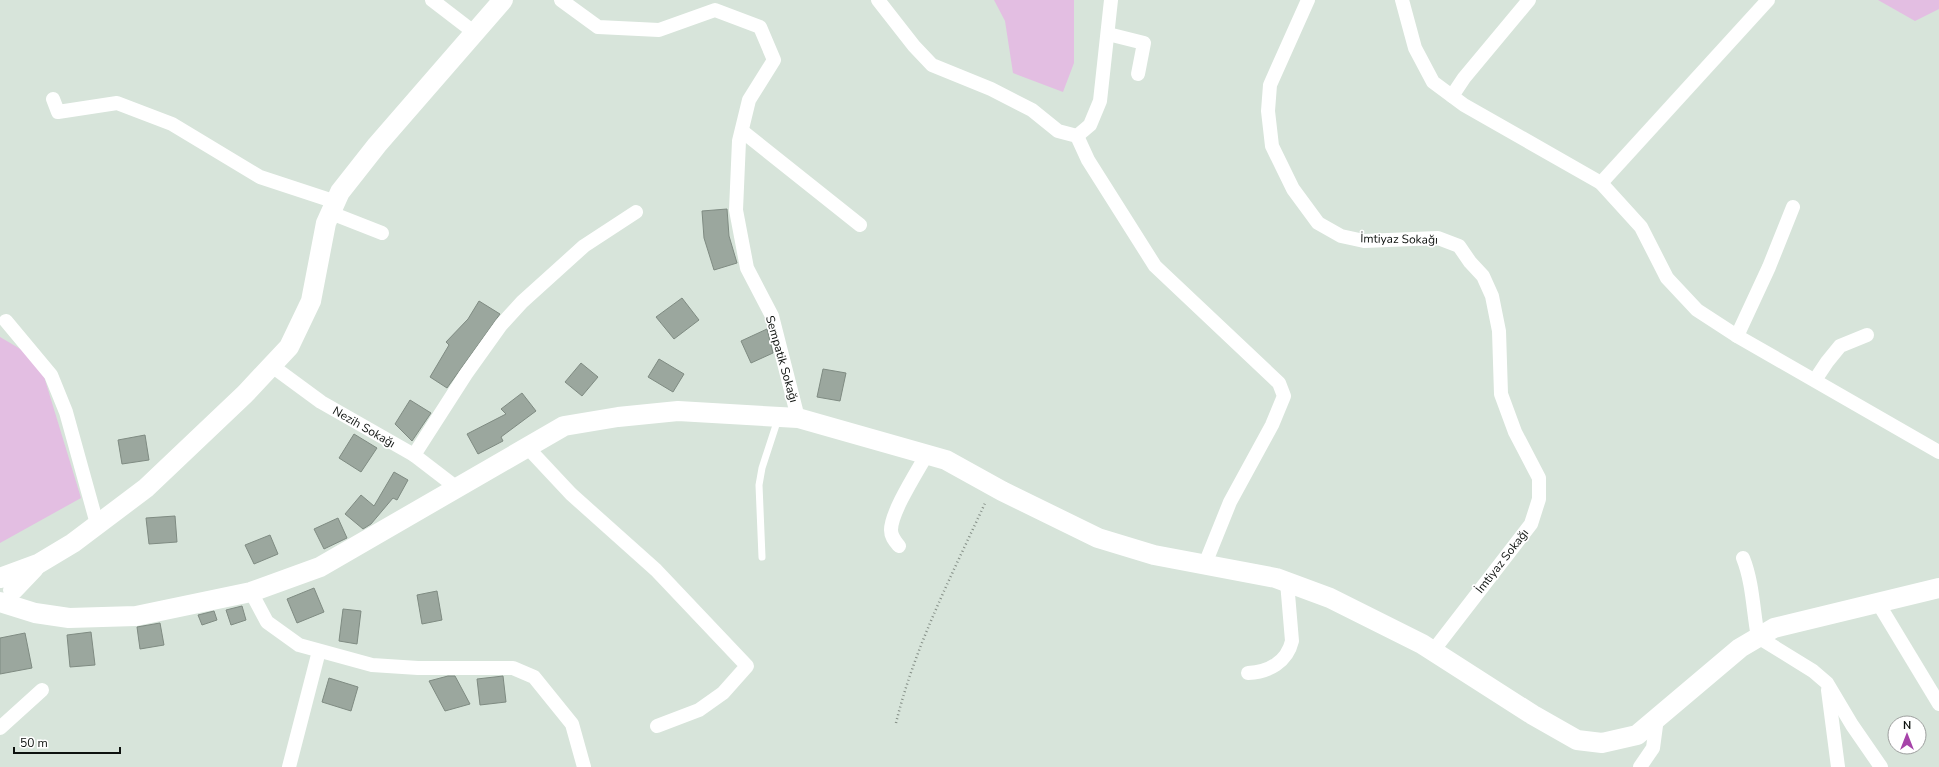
<svg xmlns="http://www.w3.org/2000/svg" width="1939" height="767" viewBox="0 0 1939 767" font-family="'Nunito Sans',sans-serif">
	<style>
		.green { fill: #e3bee2 }
		.building { fill: #9ba79e; stroke: #7f8b82 }
		.lines { fill: none; stroke-linecap: round; stroke-linejoin: round }
		.path { stroke: #858f87; stroke-width: 2.5; stroke-dasharray: 1 3; stroke-linecap: butt }
		.lane { stroke: #fff; stroke-width: 7 }
		.street { stroke: #fff; stroke-width: 14 }
		.secondary { stroke: #fff; stroke-width: 20 }
		.labels { text-anchor: middle; dominant-baseline: central; stroke-width: 3.5; stroke-linejoin: round; paint-order: stroke }
		.street-label { font-size: 12px; fill: #0d110e; stroke: #fff }
	</style>
	<rect width="100%" height="100%" fill="#d7e4da"/>
	<g class="green">
		<path d="M994 0H1074V63L1063 92 1013 73 1005 21Z"/>
		<path d="M1878 0H1939V9L1915 21Z"/>
		<path d="M0 337 39 360 81 498 0 543Z"/>
	</g>
	<g class="building">
		<path d="M727 209 729 236 737 263 714 270 704 238 702 211Z"/>
		<path d="M682 298 699 320 674 339 656 317Z"/>
		<path d="M479 301 500 314 447 388 430 377 449 345 446 342 468 319Z"/>
		<path d="M767 329 773 353 751 363 741 341Z"/>
		<path d="M659 359 684 374 673 392 648 377Z"/>
		<path d="M581 363 598 377 582 396 565 382Z"/>
		<path d="M823 369 846 373 840 401 817 397Z"/>
		<path d="M522 393 536 411 501 437 503 441 478 454 467 434 506 414 501 409Z"/>
		<path d="M410 400 431 413 412 441 395 424Z"/>
		<path d="M354 434 377 448 361 472 339 458Z"/>
		<path d="M145 435 149 460 122 464 118 440Z"/>
		<path d="M394 472 408 480 397 500 393 498 371 524 363 529 345 514 361 495 374 506Z"/>
		<path d="M175 516 177 542 149 544 146 518Z"/>
		<path d="M338 518 347 538 324 549 314 529Z"/>
		<path d="M270 535 278 554 254 564 245 545Z"/>
		<path d="M314 588 324 612 297 623 287 599Z"/>
		<path d="M437 591 442 620 422 624 417 595Z"/>
		<path d="M242 606 246 620 231 625 226 610Z"/>
		<path d="M343 609 361 611 357 644 339 641Z"/>
		<path d="M214 611 217 620 202 625 198 615Z"/>
		<path d="M160 623 164 645 140 649 137 627Z"/>
		<path d="M91 632 95 665 70 667 67 635Z"/>
		<path d="M25 633 32 668 0 674V638Z"/>
		<path d="M448 676H455L470 704 445 711 429 681Z"/>
		<path d="M503 676 506 702 480 705 477 679Z"/>
		<path d="M329 678 358 687 351 711 322 702Z"/>
	</g>
	<g class="lines">
		<path class="path" d="M896 723C915 645 953 573 986 501"/>
		<path class="lane" d="M762 557 759 485 762 468 778 419"/>
		<g class="street">
			<path d="M432 0 475 33"/>
			<path d="M561 0 598 27 659 30 715 10 760 27 774 60 749 100 739 141 736 210 747 268 772 316 798 418"/>
			<path d="M878 0 914 46 932 65 991 89 1032 110 1058 131 1077 136 1088 160 1155 266 1279 383 1284 396 1272 425 1230 502 1205 564"/>
			<path d="M1308 0 1270 85 1268 111 1272 146 1293 189 1318 223 1341 236 1364 241 1438 238 1459 246 1470 262 1483 276 1492 296 1499 331 1501 394 1515 432 1539 478V499L1531 524 1433 651"/>
			<path d="M1402 0 1415 48 1433 82 1464 105 1601 183 1641 227 1667 278 1697 310 1737 336 1939 452"/>
			<path d="M1108 34 1144 43 1138 74"/>
			<path d="M1452 96 1464 78 1529 0"/>
			<path d="M53 99 58 112 117 103 172 124 260 177 336 202"/>
			<path d="M742 131 860 225"/>
			<path d="M1077 136 1090 125 1100 101 1111 0"/>
			<path d="M1601 183 1768 0"/>
			<path d="M331 213 382 233"/>
			<path d="M6 321 51 375 66 412 97 524"/>
			<path d="M1737 336 1769 267 1793 207"/>
			<path d="M272 366 321 402 414 455 457 488"/>
			<path d="M1815 380 1827 362 1840 346 1867 335"/>
			<path d="M527 447 571 494 656 570 747 666 723 693 699 710 657 726"/>
			<path d="M414 455 466 374 501 325 522 302 584 246 636 212"/>
			<path d="M899 546C895 541 891 537 891 530 891 512 917 472 927 454"/>
			<path d="M1743 558C1753 583 1753 611 1758 637L1813 671 1827 683 1852 725 1881 767"/>
			<path d="M251 592 267 622 299 645 372 665 418 668H513L534 677 572 724 584 767"/>
			<path d="M1878 603 1939 704"/>
			<path d="M1248 673C1269 672 1287 662 1292 641L1287 582"/>
			<path d="M1828 690 1838 767"/>
			<path d="M0 728 42 690"/>
			<path d="M289 767 319 651"/>
			<path d="M1640 767 1653 748 1657 718"/>
		</g>
		<g class="secondary">
			<path d="M0 578 38 564 73 543 146 488 245 394 289 347 311 301 326 223 340 192 377 145 503 0"/>
			<path d="M13 590 34 568"/>
			<path d="M0 602 35 613 69 618 136 616 251 592 320 567 564 426 618 417 678 411 798 418 946 460 1002 491 1098 538 1154 555 1276 578 1330 598 1422 644 1533 715 1577 740 1602 743 1637 735 1740 648 1774 628 1939 588"/>
		</g>
	</g>
	<g class="labels">
		<g class="street-label">
			<text transform="translate(1399 239) rotate(1)">İmtiyaz Sokağı</text>
			<text transform="translate(782 359) rotate(74)">Sempatik Sokağı</text>
			<text transform="translate(364 427) rotate(30)">Nezih Sokağı</text>
			<text transform="translate(1502 561) rotate(-52)">İmtiyaz Sokağı</text>
		</g>
	</g>
	<g transform="translate(1907 735)"><circle r="19" fill="#ffffff" stroke="#9ea09f"/>
	<path d="M0-3L7 15L0 10L-7 15Z" fill="#a643a9"/>
	<text y="-6" font-size="11" font-weight="bold" text-anchor="middle" fill="#0d110e">N</text>
	</g>
	<path d="M14 747v6h106v-6" fill="none" stroke="#0d110e" stroke-width="2"/>
	<text x="20" y="747" font-size="12" fill="#0d110e" stroke="#ffffff" stroke-width="3" paint-order="stroke">50 m</text>
</svg>
